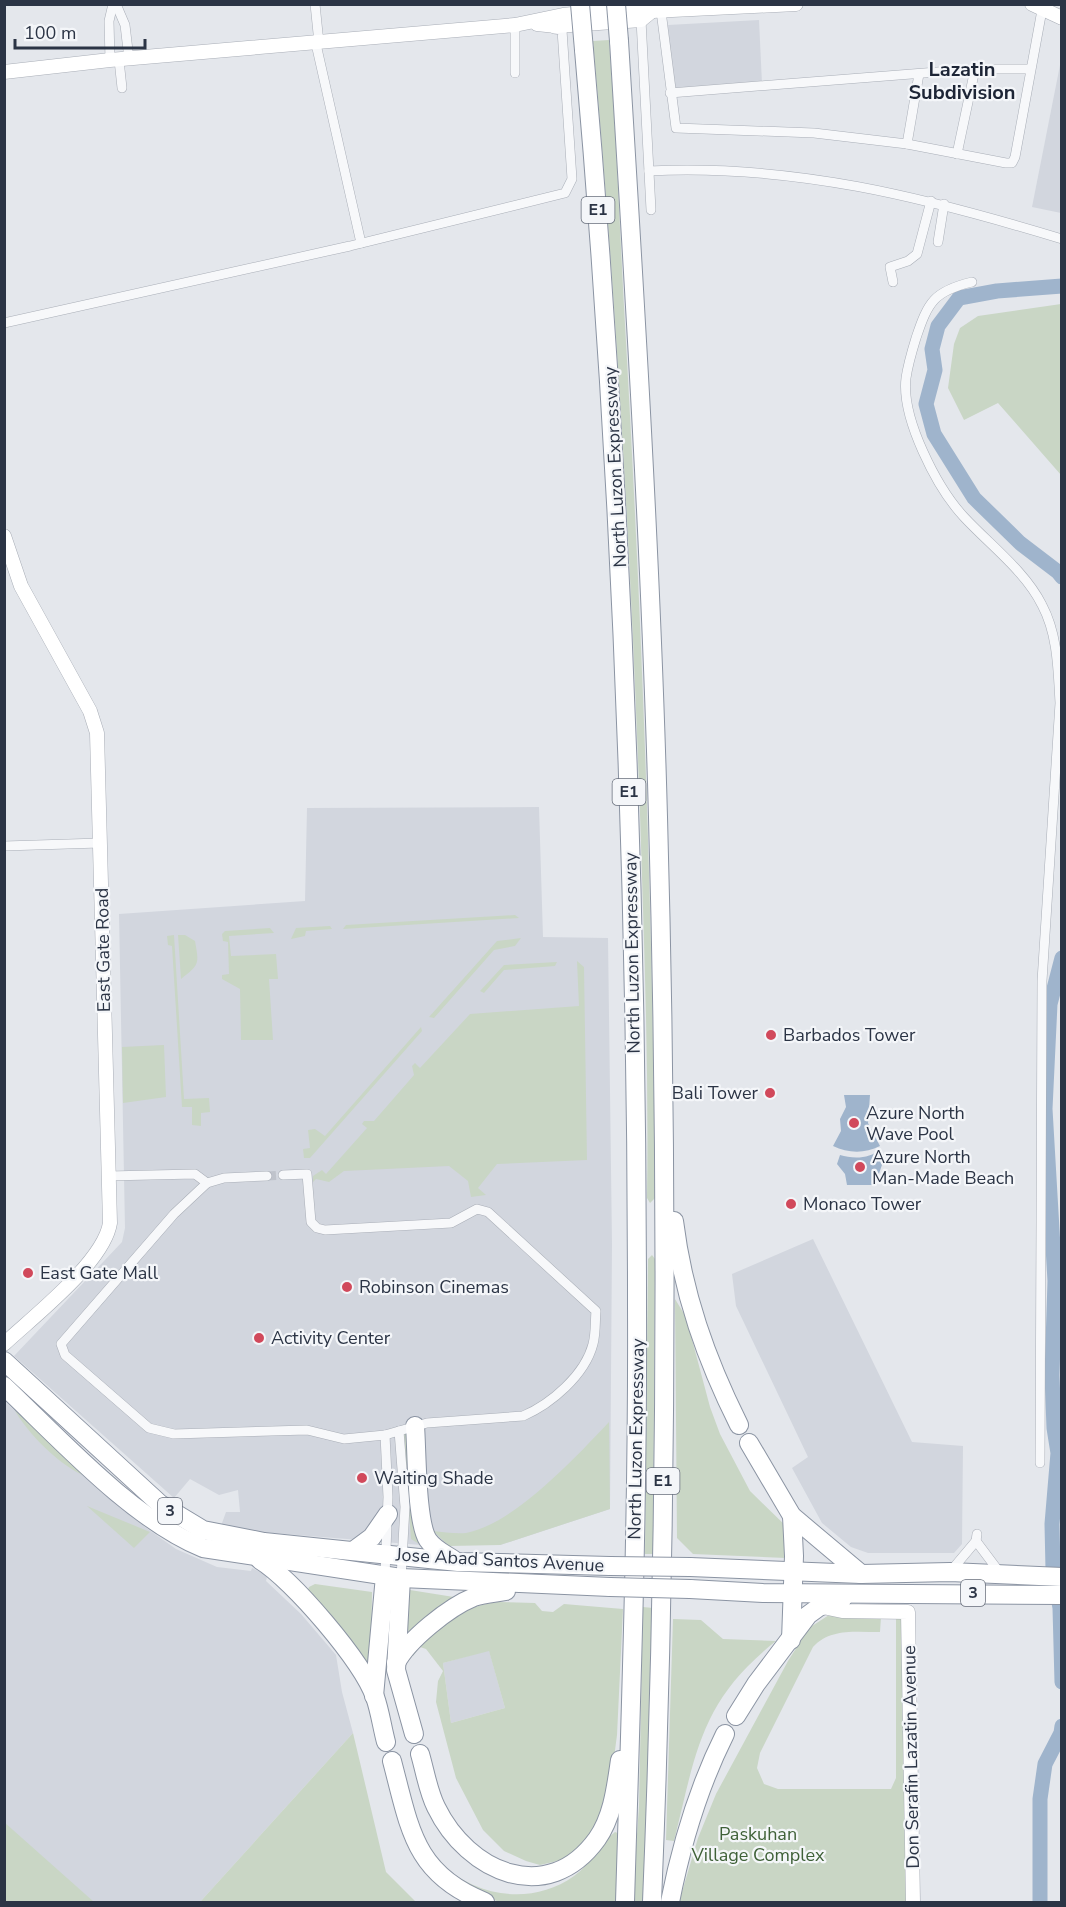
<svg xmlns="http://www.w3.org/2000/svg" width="1066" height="1907" viewBox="0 0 1066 1907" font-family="'Nunito Sans',sans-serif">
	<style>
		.built { fill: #d2d6de }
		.green { fill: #c9d6c5; fill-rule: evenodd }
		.water { fill: #9fb4cc }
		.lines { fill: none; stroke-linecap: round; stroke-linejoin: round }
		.river { stroke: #9fb4cc; stroke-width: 15 }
		.street-tunnel { stroke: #bfc3cb; stroke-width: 9; stroke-dasharray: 9 4.5; stroke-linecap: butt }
		.street-casing { stroke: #a9aeb7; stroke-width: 10 }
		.secondary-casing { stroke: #a9aeb7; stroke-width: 15 }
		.highway-casing { stroke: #8b94a3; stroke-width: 20 }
		.street { stroke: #f7f8fa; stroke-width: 9 }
		.secondary { stroke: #fff; stroke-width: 14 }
		.highway { stroke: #fff; stroke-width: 18 }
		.highway-bridge-casing { stroke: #8b94a3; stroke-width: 20; stroke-linecap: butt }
		.highway-bridge { stroke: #fff; stroke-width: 18 }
		.poi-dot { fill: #d1495b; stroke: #f4f6f9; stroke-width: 2 }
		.labels { text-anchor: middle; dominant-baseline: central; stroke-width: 4.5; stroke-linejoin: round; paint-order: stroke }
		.shield { fill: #f4f6f9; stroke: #676e7b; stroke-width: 1.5 }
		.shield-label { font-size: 16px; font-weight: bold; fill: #2b3445 }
		.street-label { font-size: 18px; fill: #2b3445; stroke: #f4f6f9 }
		.poi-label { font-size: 18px; fill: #2b3445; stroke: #f4f6f9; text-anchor: start }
		.park-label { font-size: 18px; fill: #3f6138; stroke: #f4f6f9 }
		.neighbourhood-label { font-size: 20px; font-weight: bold; fill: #1d2536; stroke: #f4f6f9 }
	</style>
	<rect width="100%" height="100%" fill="#e4e7ec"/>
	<g class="built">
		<path d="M759 20 762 84 673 91 668 25Z"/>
		<path d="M1061 60H1062L1061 213 1032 207Z"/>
		<path d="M539 807 543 937 608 938 612 1245 610 1509 500 1545H421L248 1531 221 1526 226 1512H240L238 1490 219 1495 190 1479 174 1498 14 1356 122 1242 125 1228 119 914 305 901 307 808Z"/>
		<path d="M813 1239 912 1442 963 1446 962 1544 954 1553H868L851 1547 822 1523 792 1468 808 1457 736 1306 732 1274Z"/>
		<path d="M4 1401 145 1527 176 1549 217 1567 251 1571 252 1568 262 1573 267 1577 266 1581 301 1614 336 1655 342 1692 353 1733 200 1902H5Z"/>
		<path d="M489 1650 505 1708 451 1723 443 1663Z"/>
	</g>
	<g class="green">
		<path d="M609 40C617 141 620 242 626 342 642 628 653 913 655 1198L650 1203 647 1198C649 1070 644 942 640 814 631 556 616 298 593 41Z"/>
		<path d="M1061 304H1062L1061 475 998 403 964 420 948 388 954 344 960 328 978 316Z"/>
		<path d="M515 915 519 918 343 929 346 925Z"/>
		<path d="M330 926 332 929 306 931 305 936 291 939 296 928Z"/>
		<path d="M270 928 274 933 229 936 231 956 276 954 278 979H269L273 1040H241L240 989 222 979V975L229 974 228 942 223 941 222 934 225 931Z"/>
		<path d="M174 935 184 1099 209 1098 210 1112 201 1113V1126L192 1125V1107H182L172 946 168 945 167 936Z"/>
		<path d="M178 935H185L195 941C199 964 200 964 181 979Z"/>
		<path d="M521 938 515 946 494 950 434 1018 429 1017 497 941Z"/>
		<path d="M577 961 584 967 587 1160 497 1164 478 1188 486 1195 471 1197 468 1181 449 1166 344 1171 329 1182 316 1179 313 1182V1176L322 1170 326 1174 367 1128 362 1124 364 1121H374L414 1075 412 1066 415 1063 420 1068 470 1014 579 1006Z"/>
		<path d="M557 962 555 966 504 970 484 993 480 991 504 965Z"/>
		<path d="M421 1027 422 1031 310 1158H304L303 1149 310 1148 308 1130 315 1129 325 1136Z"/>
		<path d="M164 1045 166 1097 123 1103 122 1047Z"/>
		<path d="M652 1255 655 1259 653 1554H645L648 1259Z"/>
		<path d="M675 1299 686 1317 710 1407 720 1434 750 1491 788 1528 786 1558 693 1554 677 1538Z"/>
		<path d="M14 1409 87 1477C61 1467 27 1433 14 1409Z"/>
		<path d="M609 1422 610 1509 500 1545 449 1546 433 1531C443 1532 456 1534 466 1533 514 1524 576 1457 609 1422Z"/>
		<path d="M406 1431 421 1545 411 1539 403 1434Z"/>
		<path d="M87 1506 150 1532 134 1548Z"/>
		<path d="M315 1584 372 1592 371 1660 368 1664 307 1592 309 1587Z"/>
		<path d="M410 1590 460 1598 404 1640Z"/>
		<path d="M498 1602 535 1603 542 1611 553 1612 564 1604 623 1609 617 1735 611 1781 594 1833 566 1859 540 1865 526 1861 504 1851 483 1830 456 1778 436 1702 438 1681 443 1671 426 1649 420 1647 413 1656 412 1648C439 1626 462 1606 498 1602ZM489 1651 505 1708 451 1723 443 1663Z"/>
		<path d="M643 1607 653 1608 646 1902H632L639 1807Z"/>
		<path d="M829 1615 881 1617 880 1632C856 1632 830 1628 813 1647L760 1753 757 1768 764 1784 778 1789H891L896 1778V1617L904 1618 909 1902H679L698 1838 716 1794 788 1661 809 1628Z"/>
		<path d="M673 1619 701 1620 723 1639 776 1641C700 1701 696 1753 674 1841L666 1840Z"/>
		<path d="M353 1733 386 1872 416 1902H200Z"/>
		<path d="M4 1822 94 1902H5Z"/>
		<path d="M615 1832 620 1834V1902H499L452 1881 441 1864C477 1897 532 1906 574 1876 591 1864 599 1844 615 1832Z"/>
	</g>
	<g class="water">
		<path d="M844 1095H870L868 1123 880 1146C864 1154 848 1153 833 1146L841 1131 840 1119 846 1107Z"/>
		<path d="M880 1149 883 1162 875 1185H847L845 1174 837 1164 840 1155C853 1159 870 1159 880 1149Z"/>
	</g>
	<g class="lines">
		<g class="river">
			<path d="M1062 286 997 291 959 298 938 326 932 349 935 370 926 404 934 434 974 498 1020 543 1058 572 1062 577"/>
			<path d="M1062 958 1050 1004 1045 1109 1055 1281 1052 1375 1054 1428 1058 1453 1052 1524 1053 1569 1060 1608 1062 1682"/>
			<path d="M1040 1902V1799L1045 1764 1061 1733 1062 1726"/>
		</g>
		<path class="street-tunnel" d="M267 1176 283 1175"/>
		<defs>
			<g id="street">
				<path d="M116 4 125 25 129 59"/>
				<path d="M315 4 319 43"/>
				<path d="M661 11 676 128 814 133 907 144 1006 163H1012L1015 157 1042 10"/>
				<path d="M641 20 651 210"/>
				<path d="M316 44 361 243"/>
				<path d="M110 60 109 21 113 4"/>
				<path d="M119 60 122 88"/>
				<path d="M515 73V25"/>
				<path d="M670 93 975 69H1029"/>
				<path d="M907 144 919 74"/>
				<path d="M957 154 975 69"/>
				<path d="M649 171C794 164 924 197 1062 239"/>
				<path d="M938 242 944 204"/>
				<path d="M893 282 890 267 908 261 917 254 931 201"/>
				<path d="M972 282C934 291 928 302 916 338 912 351 908 364 906 378 901 418 937 488 964 517 990 545 1025 571 1042 605 1058 635 1058 670 1060 703L1042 981 1040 1463"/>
				<path d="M4 323 350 246 565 193 572 179 562 30 554 29"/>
				<path d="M4 846 100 843"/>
				<path d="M108 1176 195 1174 207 1183"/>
				<path d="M267 1176 224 1178 207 1183 174 1214 61 1344 65 1355 149 1428 174 1434 307 1430 344 1439 385 1435 427 1423 523 1416C551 1404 585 1375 593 1344 596 1333 595 1321 596 1311L488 1212 477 1209 451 1223 325 1230 317 1228 311 1222 307 1174 283 1175"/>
				<path d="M399 1431 405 1507 401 1578"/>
				<path d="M976 1541 1000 1573"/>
				<path d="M950 1572 976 1541 977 1534"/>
				<path d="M385 1576 388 1497 385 1435"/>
			</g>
			<g id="secondary">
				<path d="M1032 4 1062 18"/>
				<path d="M537 24 556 26 641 20 652 11"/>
				<path d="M4 72 110 60 515 25 563 15 641 7 652 11 796 4"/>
				<path d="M4 536 21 586 90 711 97 733 110 1223C104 1262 34 1316 4 1344"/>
				<path d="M818 1606 842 1611 908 1612 913 1902"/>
			</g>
			<g id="highway">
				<path d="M619 41C635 300 651 558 658 817 668 1179 667 1541 652 1902"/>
				<path d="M584 50C621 468 637 887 637 1306 638 1505 631 1704 625 1902"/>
				<path d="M674 1221C683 1294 706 1359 739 1425"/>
				<path d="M4 1361 160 1504 203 1530 264 1542 458 1562 610 1566"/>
				<path d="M4 1386C60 1439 132 1519 203 1548L401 1578 610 1587"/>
				<path d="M415 1426C417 1450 416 1522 428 1540 434 1549 445 1554 454 1560"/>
				<path d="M749 1443 792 1516 861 1574"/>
				<path d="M353 1551 372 1537 388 1514"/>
				<path d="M260 1560C293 1580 362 1661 375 1697 380 1711 382 1727 386 1742"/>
				<path d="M690 1567 861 1574 950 1572 1062 1577"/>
				<path d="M401 1578 396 1670 414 1734"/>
				<path d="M690 1589 763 1593 1062 1595"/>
				<path d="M791 1640 794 1556 792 1516"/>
				<path d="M396 1663C408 1640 449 1607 474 1597 484 1594 495 1593 506 1591"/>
				<path d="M374 1696 385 1576"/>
				<path d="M736 1716 756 1684 808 1615 819 1607 843 1598"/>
				<path d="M420 1754C425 1771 428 1791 436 1807 468 1873 548 1907 597 1839 613 1816 616 1787 620 1760"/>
				<path d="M392 1761C410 1829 414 1874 485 1902"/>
				<path d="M670 1902C681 1846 699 1786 725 1734"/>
			</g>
		</defs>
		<use href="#street" class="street-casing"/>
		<use href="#secondary" class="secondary-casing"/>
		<use href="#highway" class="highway-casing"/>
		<use href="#street" class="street"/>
		<use href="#secondary" class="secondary"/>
		<use href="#highway" class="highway"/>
		<defs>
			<g id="highway-bridge">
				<path d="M580 4 584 50"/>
				<path d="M616 4 619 41"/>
				<path d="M610 1566 690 1567"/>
				<path d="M610 1587 690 1589"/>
			</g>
		</defs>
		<use href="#highway-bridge" class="highway-bridge-casing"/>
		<use href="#highway-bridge" class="highway-bridge"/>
	</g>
	<g class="poi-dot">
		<circle cx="771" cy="1035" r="6"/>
		<circle cx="770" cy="1093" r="6"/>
		<circle cx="854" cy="1123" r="6"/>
		<circle cx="860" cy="1167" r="6"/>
		<circle cx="791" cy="1204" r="6"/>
		<circle cx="28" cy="1273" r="6"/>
		<circle cx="347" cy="1287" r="6"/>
		<circle cx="259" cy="1338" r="6"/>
		<circle cx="362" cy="1478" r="6"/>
	</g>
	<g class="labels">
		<g class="shield">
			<rect x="581.5" y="197" width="33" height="26" rx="4.5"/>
			<rect x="612.5" y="779" width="33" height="26" rx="4.5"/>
			<rect x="646.5" y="1468" width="33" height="26" rx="4.5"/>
			<rect x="158" y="1498" width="24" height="26" rx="4.5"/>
			<rect x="961" y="1580" width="24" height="26" rx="4.5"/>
		</g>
		<g class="shield-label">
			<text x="598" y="210">E1</text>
			<text x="629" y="792">E1</text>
			<text x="663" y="1481">E1</text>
			<text x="170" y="1511">3</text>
			<text x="973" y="1593">3</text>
		</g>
		<g class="street-label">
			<text transform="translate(615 467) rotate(-93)">North Luzon Expressway</text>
			<text transform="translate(103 950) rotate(-91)">East Gate Road</text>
			<text transform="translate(632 953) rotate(-91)">North Luzon Expressway</text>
			<text transform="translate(636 1439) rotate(-89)">North Luzon Expressway</text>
			<text transform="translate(500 1560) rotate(3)">Jose Abad Santos Avenue</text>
			<text transform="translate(911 1757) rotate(-91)">Don Serafin Lazatin Avenue</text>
		</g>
		<g class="poi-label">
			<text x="783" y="1035">Barbados Tower</text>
			<text x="758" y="1093" text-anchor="end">Bali Tower</text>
			<text x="866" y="1113">Azure North<tspan x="866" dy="21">Wave Pool</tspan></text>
			<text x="872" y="1157">Azure North<tspan x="872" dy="21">Man-Made Beach</tspan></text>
			<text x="803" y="1204">Monaco Tower</text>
			<text x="40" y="1273">East Gate Mall</text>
			<text x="359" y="1287">Robinson Cinemas</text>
			<text x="271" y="1338">Activity Center</text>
			<text x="374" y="1478">Waiting Shade</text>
		</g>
		<g class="park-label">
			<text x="758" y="1834">Paskuhan<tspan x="758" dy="21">Village Complex</tspan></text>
		</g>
		<g class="neighbourhood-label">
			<text x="962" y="69">Lazatin<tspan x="962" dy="23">Subdivision</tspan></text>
		</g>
	</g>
	<rect width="1066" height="1907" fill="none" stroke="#2b3445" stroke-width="12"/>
	<path d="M15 39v9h130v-9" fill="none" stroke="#2b3445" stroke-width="3"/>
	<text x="24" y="39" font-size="18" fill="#2b3445" stroke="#f4f6f9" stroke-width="4.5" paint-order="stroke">100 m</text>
</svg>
